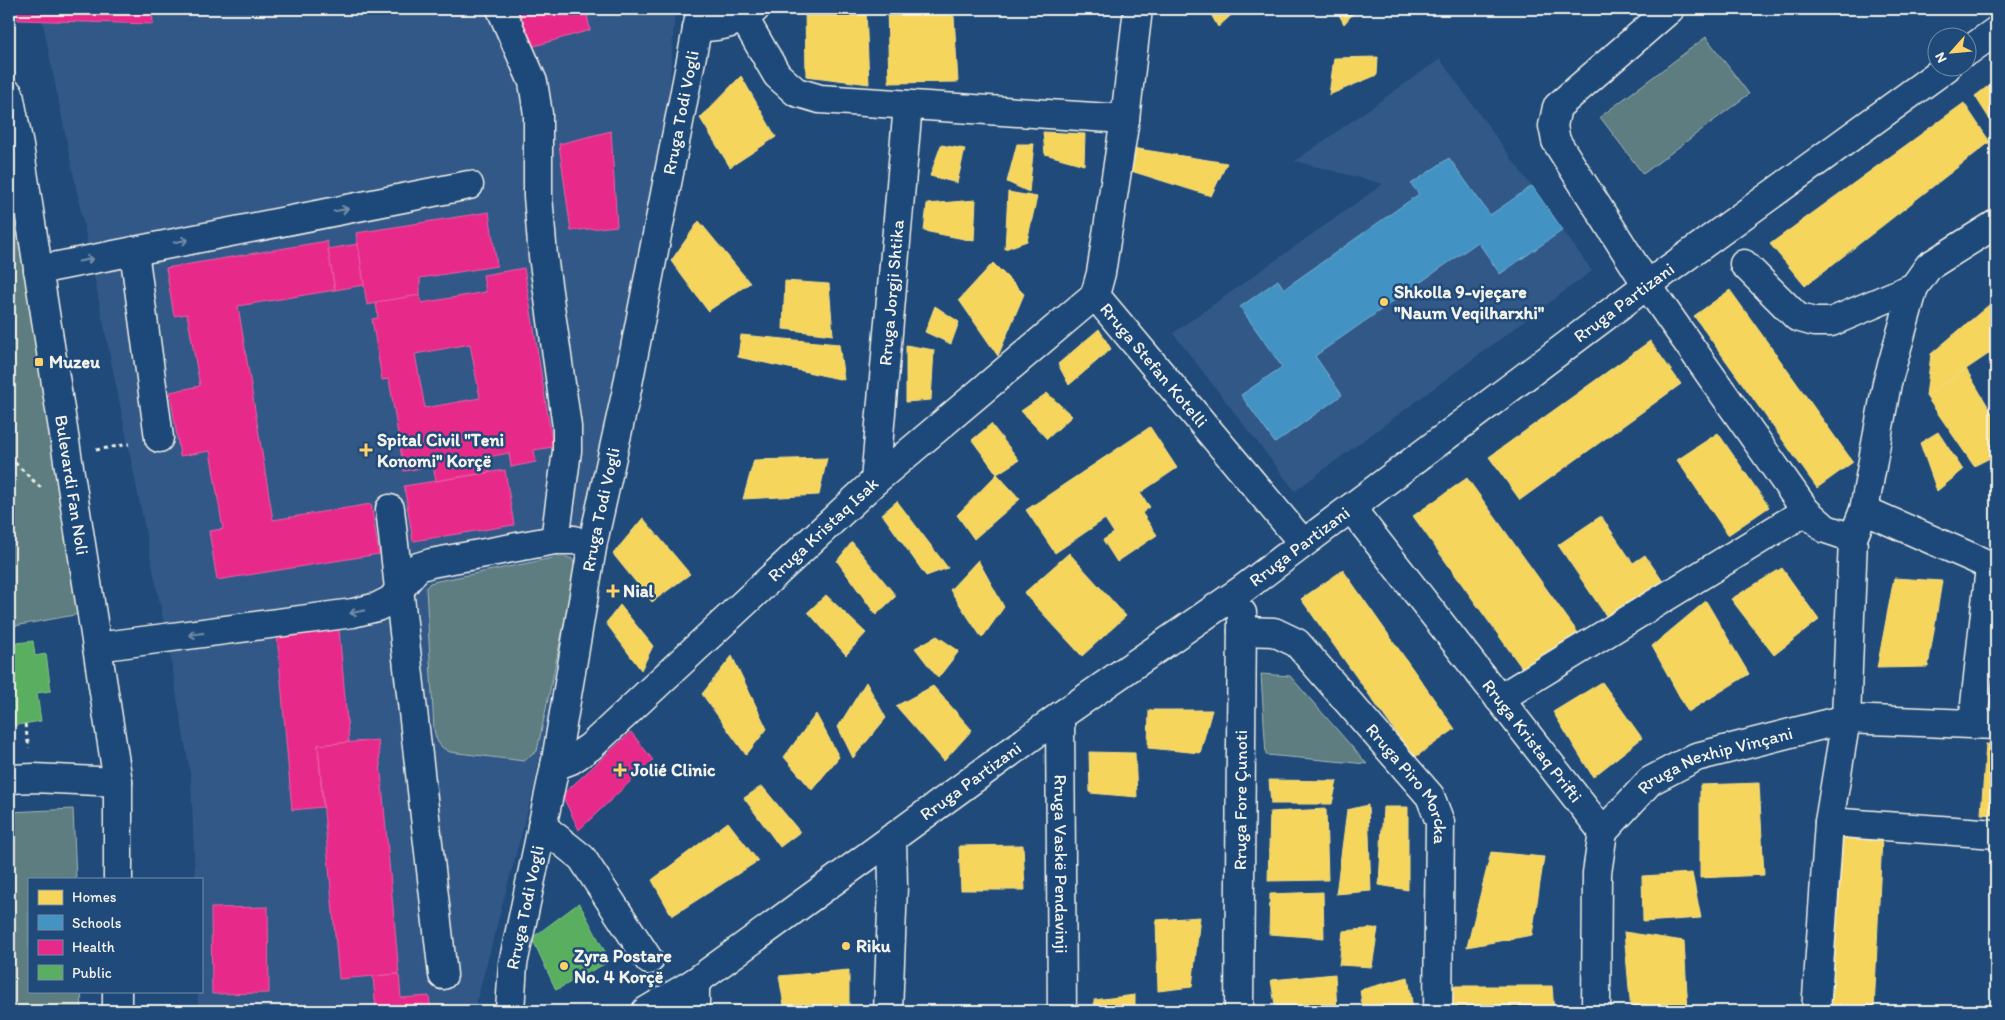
<svg xmlns="http://www.w3.org/2000/svg" width="2005" height="1020" viewBox="0 0 2005 1020" font-family="Itim,sans-serif">
	<style>
		.built { fill: #315888 }
		.green { fill: #5d7d81; stroke: #a8b7b4 }
		.homes { fill: #f6d55c; stroke: #f5dd86 }
		.schools { fill: #4393c3; stroke: #78afce }
		.health { fill: #e7298a; stroke: #eb65a6; fill-rule: evenodd }
		.public { fill: #5aae61; stroke: #88c28a }
		.lines { fill: none; stroke-linecap: round; stroke-linejoin: round }
		.minor-casing { stroke: #f4f1e8; stroke-width: 31 }
		.major-casing { stroke: #f4f1e8; stroke-width: 31 }
		.path { stroke: #f4f1e8; stroke-width: 3; stroke-dasharray: 4 4; stroke-linecap: butt }
		.minor { stroke: #1f4a7a; stroke-width: 28 }
		.major { stroke: #1f4a7a; stroke-width: 28 }
		.oneway { stroke: #748da6 }
		.poi-dot { fill: #ffd166; stroke: #1f4a7a; stroke-width: 2 }
		.labels { text-anchor: middle; dominant-baseline: central; stroke-width: 5; stroke-linejoin: round; paint-order: stroke }
		.street-label { font-size: 18px; fill: #f4f1e8; stroke: #1f4a7a }
		.poi-label { font-size: 18px; font-weight: bold; fill: #f4f1e8; stroke: #1f4a7a; text-anchor: start }
	</style>
	<rect width="100%" height="100%" fill="#1f4a7a"/>
	<filter id="ink" filterUnits="userSpaceOnUse"><feTurbulence type="fractalNoise" baseFrequency=".02" numOctaves="2"/><feDisplacementMap in="SourceGraphic" scale="10" xChannelSelector="R" yChannelSelector="G"/><feConvolveMatrix kernelMatrix="1 2 1 2 8 2 1 2 1" color-interpolation-filters="sRGB"/></filter>
	<g filter="url(#ink)">
		<g class="built">
			<path d="M40 9H675L667 123 640 262 534 787 474 1011H198V991H201V879H195L191 779 167 638Z"/>
			<path d="M1440 59 1592 271 1295 491 1173 333 1383 184 1295 161Z"/>
		</g>
		<g class="green">
			<path d="M1706 37 1749 94 1643 174 1600 117Z"/>
			<path d="M9 148 91 612 9 627Z"/>
			<path d="M563 556 572 559 575 565 574 577 537 751 524 761 450 752C439 747 436 741 434 729L426 588 430 583 438 581Z"/>
			<path d="M1261 674 1290 676 1367 764 1266 755Z"/>
			<path d="M73 809 76 879H29V991H81L82 1011H9V812Z"/>
		</g>
		<g class="homes">
			<path d="M805 9H866L869 84 806 76Z"/>
			<path d="M887 9H919L954 16 958 82 889 83Z"/>
			<path d="M1208 9H1238L1218 27Z"/>
			<path d="M1336 9H1357L1344 24Z"/>
			<path d="M1378 57 1377 75 1329 95 1334 58Z"/>
			<path d="M741 76 776 137 730 167 700 118Z"/>
			<path d="M1996 80V129L1975 96Z"/>
			<path d="M1964 103 1990 142 1805 286 1770 244Z"/>
			<path d="M1043 132 1085 134 1084 165 1045 154Z"/>
			<path d="M1017 144H1034L1029 192 1007 182Z"/>
			<path d="M941 145 965 149 957 183 930 176Z"/>
			<path d="M1132 148 1227 163 1211 196 1131 171Z"/>
			<path d="M1008 192 1037 197 1027 241 1005 249Z"/>
			<path d="M976 200 974 241 924 231 927 204Z"/>
			<path d="M699 221 750 283 708 311 671 261Z"/>
			<path d="M993 263 1024 294 998 356 959 300Z"/>
			<path d="M785 281 829 284 833 335 783 329Z"/>
			<path d="M1730 290 1853 462 1817 488 1694 316Z"/>
			<path d="M1996 299V349L1926 396 1931 354Z"/>
			<path d="M935 306 959 322 951 344 925 332Z"/>
			<path d="M1099 329 1111 349 1069 385 1058 364Z"/>
			<path d="M741 335 839 344 844 380 738 357Z"/>
			<path d="M1650 341 1681 384 1520 500 1489 457Z"/>
			<path d="M906 345 934 350 931 400 906 402Z"/>
			<path d="M1966 369 1996 420V455L1974 466 1926 396Z"/>
			<path d="M1047 393 1072 416 1047 439 1021 411Z"/>
			<path d="M991 424 1019 460 997 474 972 440Z"/>
			<path d="M1150 427 1177 468 1140 493 1150 507 1142 513 1157 535 1117 562 1103 540 1114 533 1105 519 1055 553 1026 510Z"/>
			<path d="M1938 432 1963 470 1937 491 1920 443Z"/>
			<path d="M1718 433 1769 507 1728 535 1677 460Z"/>
			<path d="M827 458 819 495 743 499 754 460Z"/>
			<path d="M997 474 1020 499 974 539 957 515Z"/>
			<path d="M1467 478 1581 637 1527 675 1413 516Z"/>
			<path d="M897 501 948 568 926 576 882 514Z"/>
			<path d="M1601 516 1633 563 1645 555 1666 586 1611 623 1558 545Z"/>
			<path d="M643 518 690 574 652 602 613 554Z"/>
			<path d="M852 542 896 596 876 615 837 561Z"/>
			<path d="M1069 553 1126 616 1082 656 1024 593Z"/>
			<path d="M978 560 1004 607 982 638 950 590Z"/>
			<path d="M1782 568 1819 620 1774 655 1731 599Z"/>
			<path d="M1343 570 1455 729 1414 758 1301 599Z"/>
			<path d="M1894 578 1942 581 1928 667 1877 668Z"/>
			<path d="M826 595 866 633 846 655 808 612Z"/>
			<path d="M1706 601 1749 674 1688 712 1652 646Z"/>
			<path d="M620 605 653 646 641 670 606 623Z"/>
			<path d="M937 636 959 651 938 678 915 648Z"/>
			<path d="M732 656 767 729 746 755 702 694Z"/>
			<path d="M866 682 886 718 853 758 838 727Z"/>
			<path d="M1602 682 1642 738 1593 777 1553 712Z"/>
			<path d="M933 686 972 730 944 761 896 706Z"/>
			<path d="M1149 710H1212L1200 753 1148 748Z"/>
			<path d="M816 714 839 757 812 790 784 757Z"/>
			<path d="M1986 744H1996V815L1981 814Z"/>
			<path d="M1089 752 1135 753 1137 797 1090 793Z"/>
			<path d="M1269 780 1337 781 1332 804H1271Z"/>
			<path d="M1759 783 1764 875 1700 878V785Z"/>
			<path d="M762 786 800 832 780 847 744 798Z"/>
			<path d="M1368 805 1371 891 1336 894 1347 810Z"/>
			<path d="M1383 807H1408V890L1379 885Z"/>
			<path d="M1326 809 1328 880 1268 881 1270 812Z"/>
			<path d="M728 822 758 861 672 916 652 880Z"/>
			<path d="M1842 830 1882 837 1874 1011H1830Z"/>
			<path d="M1023 845 1025 890H961L959 846Z"/>
			<path d="M1491 852 1544 857 1532 935 1467 947Z"/>
			<path d="M1692 873 1701 918 1643 922 1642 876Z"/>
			<path d="M1323 892 1324 938 1269 934 1270 894Z"/>
			<path d="M1200 917 1192 987 1158 991 1156 920Z"/>
			<path d="M1378 928 1372 967 1339 965 1343 931Z"/>
			<path d="M1624 932 1684 941 1688 1011H1631Z"/>
			<path d="M849 970V1011H785L779 976Z"/>
			<path d="M1335 974 1337 1011H1276L1271 980Z"/>
			<path d="M1408 977 1413 1009 1363 1011 1360 990Z"/>
			<path d="M1454 986H1552L1554 1011H1452Z"/>
			<path d="M1135 995V1011H1095L1094 1000Z"/>
		</g>
		<path class="schools" d="M1449 158 1490 215 1532 186 1563 230 1500 274 1478 242 1315 356 1342 395 1275 443 1241 395 1282 367 1240 307 1278 280 1284 289 1419 194 1411 184Z"/>
		<g class="health">
			<path d="M17 9H152L153 24 18 20Z"/>
			<path d="M518 9H586L590 30 524 49Z"/>
			<path d="M611 131 617 226 571 231 559 144Z"/>
			<path d="M489 212 497 266 420 278V295L367 305 356 233Z"/>
			<path d="M327 241 335 290 238 306 273 520 371 504 379 554 217 580 209 531 223 529 210 451 180 456 170 392 200 386 187 314 174 316 166 268Z"/>
			<path d="M358 244 364 285 335 290 328 249Z"/>
			<path d="M524 268 553 447 534 450 536 462 511 467 509 453 488 457 490 472 436 481 433 466 404 471 389 379 382 380 372 319 378 318 376 302 420 295 421 303 486 292 483 275ZM470 344 480 398 425 408 415 354Z"/>
			<path d="M505 470 514 525 413 541 404 486Z"/>
			<path d="M339 630 349 742 318 745 323 807 292 810 277 635Z"/>
			<path d="M631 732 653 760 579 830 562 795Z"/>
			<path d="M378 740 399 974 339 979 318 745Z"/>
			<path d="M268 907 269 993 212 994 211 908Z"/>
			<path d="M399 974 401 998 429 996 431 1011H376L373 976Z"/>
		</g>
		<g class="public">
			<path d="M33 641 35 656 46 654 51 691 37 693 41 721 11 726 9 713V644Z"/>
			<path d="M579 903 610 961 556 990 532 938Z"/>
			<path d="M733 1005 774 1011H733Z"/>
		</g>
		<g class="lines">
			<defs>
				<g id="minor">
					<path d="M501 9 533 82 538 114V196L543 256 567 427V451L555 540"/>
					<path id="s1" d="M1138 9 1125 119 1101 273 1095 295 1303 543"/>
					<path d="M1670 9 1557 107 1553 126 1556 141 1647 285 1806 511 1826 529 1853 538"/>
					<path d="M744 18 777 75 796 92 820 99 1125 119"/>
					<path d="M697 28C721 26 736 25 755 9"/>
					<path d="M1968 51 1996 31"/>
					<path d="M1996 224 1929 266 1914 287 1887 383 1864 510 1853 538 1846 719 1829 822 1996 834"/>
					<path d="M134 251 159 438"/>
					<path d="M1744 264 1797 317 1814 322H1831L1914 287"/>
					<path d="M38 270 469 185"/>
					<path id="s2" d="M875 481 908 105"/>
					<path id="s3" d="M1351 508 1603 832 1597 873 1596 1011"/>
					<path d="M390 509 443 975"/>
					<path d="M1864 510 1996 568"/>
					<path id="s4" d="M1242 631 1274 632 1297 643 1430 796 1440 822 1438 1011"/>
					<path d="M97 647 353 613 377 607 391 600 418 567 431 563 555 540H574"/>
					<path d="M1499 699 1806 511"/>
					<path id="s5" d="M1060 716 1062 1011"/>
					<path d="M1973 723 1990 567"/>
					<path id="s6" d="M555 766 571 760 590 747 875 481 1095 295"/>
					<path d="M9 779 34 778 118 782"/>
					<path d="M542 826 582 858 649 960"/>
					<path id="s7" d="M1603 832 1650 781 1696 757 1846 719 1996 725"/>
					<path id="s8" d="M510 1011 513 964 555 766 593 542 626 394 701 9"/>
					<path id="s9" d="M646 1011 695 982 1060 716 1243 589 1647 285 1946 68"/>
					<path d="M695 1011V982"/>
					<path d="M888 1011 893 886 892 838"/>
					<path id="s10" d="M1239 1011 1242 613"/>
					<path d="M1816 1011 1829 822"/>
				</g>
				<g id="major">
					<path id="s11" d="M9 94 19 146 118 782V879"/>
					<path d="M117 1011V991"/>
				</g>
			</defs>
			<use href="#minor" class="minor-casing"/>
			<use href="#major" class="major-casing"/>
			<g class="path">
				<path d="M96 450 129 444"/>
				<path d="M9 457 41 488"/>
				<path d="M25 724 29 748"/>
			</g>
			<use href="#minor" class="minor"/>
			<use href="#major" class="major"/>
		</g>
		<defs><path id="oneway-shaft" d="M-6 0H5M1.5-3L5.5 0L1.5 3" fill="none" stroke-width="1.6" stroke-linecap="round" stroke-linejoin="round" transform="scale(1.25)"/></defs>
		<g class="oneway">
			<use href="#oneway-shaft" transform="translate(341 210) rotate(-11)"/>
			<use href="#oneway-shaft" transform="translate(181 241) rotate(-11)"/>
			<use href="#oneway-shaft" transform="translate(86 260) rotate(-12)"/>
			<use href="#oneway-shaft" transform="translate(357 612) rotate(168)"/>
			<use href="#oneway-shaft" transform="translate(196 634) rotate(172)"/>
		</g>
	</g>
	<g class="poi-dot">
		<circle cx="1384" cy="302" r="5"/>
		<rect x="34" y="357" width="10" height="10" rx="2.5"/>
		<path d="M363.5 442.5h5v5h5v5h-5v5h-5v-5h-5v-5h5z"/>
		<path d="M610.5 583.5h5v5h5v5h-5v5h-5v-5h-5v-5h5z"/>
		<path d="M617.5 762.5h5v5h5v5h-5v5h-5v-5h-5v-5h5z"/>
		<circle cx="846" cy="946" r="5"/>
		<circle cx="564" cy="966" r="5"/>
	</g>
	<g class="labels">
		<g class="street-label">
			<text stroke="none"><textPath href="#s8" startOffset="915">Rruga Todi Vogli</textPath></text>
			<text stroke="none"><textPath href="#s2" startOffset="189">Rruga Jorgji Shtika</textPath></text>
			<text stroke="none"><textPath href="#s9" startOffset="1208">Rruga Partizani</textPath></text>
			<text stroke="none"><textPath href="#s1" startOffset="381">Rruga Stefan Kotelli</textPath></text>
			<text stroke="none"><textPath href="#s11" startOffset="396">Bulevardi Fan Noli</textPath></text>
			<text stroke="none"><textPath href="#s8" startOffset="510">Rruga Todi Vogli</textPath></text>
			<text stroke="none"><textPath href="#s6" startOffset="359">Rruga Kristaq Isak</textPath></text>
			<text stroke="none"><textPath href="#s9" startOffset="802">Rruga Partizani</textPath></text>
			<text stroke="none"><textPath href="#s3" startOffset="295">Rruga Kristaq Prifti</textPath></text>
			<text stroke="none"><textPath href="#s7" startOffset="138">Rruga Nexhip Vinçani</textPath></text>
			<text stroke="none"><textPath href="#s9" startOffset="398">Rruga Partizani</textPath></text>
			<text stroke="none"><textPath href="#s4" startOffset="239">Rruga Piro Morcka</textPath></text>
			<text stroke="none"><textPath href="#s10" startOffset="211">Rruga Fore Çunoti</textPath></text>
			<text stroke="none"><textPath href="#s5" startOffset="148">Rruga Vaskë Pendavinji</textPath></text>
			<text stroke="none"><textPath href="#s8" startOffset="105">Rruga Todi Vogli</textPath></text>
		</g>
		<g class="poi-label">
			<text x="1394" y="292">Shkolla 9-vjeçare<tspan x="1394" dy="21">"Naum Veqilharxhi"</tspan></text>
			<text x="49" y="362">Muzeu</text>
			<text x="377" y="440">Spital Civil "Teni<tspan x="377" dy="21">Konomi" Korçë</tspan></text>
			<text x="623" y="591">Nial</text>
			<text x="631" y="770">Jolié Clinic</text>
			<text x="856" y="946">Riku</text>
			<text x="574" y="956">Zyra Postare<tspan x="574" dy="21">No. 4 Korçë</tspan></text>
		</g>
	</g>
	<rect width="2005" height="1020" fill="none" stroke="#1f4a7a" stroke-width="30"/>
	<rect x="15" y="15" width="1975" height="990" fill="none" stroke="#f4f1e8" stroke-width="2" filter="url(#ink)"/>
	<rect x="28" y="878" width="175" height="115" fill="#1f4a7a" stroke="#748da6"/>
	<rect x="38" y="890" width="25" height="15" fill="#f6d55c" stroke="#748da6"/>
	<text x="72" y="902" font-size="15" fill="#f4f1e8">Homes</text>
	<rect x="38" y="915" width="25" height="15" fill="#4393c3" stroke="#748da6"/>
	<text x="72" y="928" font-size="15" fill="#f4f1e8">Schools</text>
	<rect x="38" y="940" width="25" height="15" fill="#e7298a" stroke="#748da6"/>
	<text x="72" y="952" font-size="15" fill="#f4f1e8">Health</text>
	<rect x="38" y="965" width="25" height="15" fill="#5aae61" stroke="#748da6"/>
	<text x="72" y="978" font-size="15" fill="#f4f1e8">Public</text>
	<g transform="translate(1952 52) rotate(243)"><circle r="24" fill="#1f4a7a" stroke="#748da6"/>
	<path d="M0-4L9 19L0 12L-9 19Z" fill="#ffd166"/>
	<text y="-8" font-size="14" font-weight="bold" text-anchor="middle" fill="#f4f1e8">N</text>
	</g>
</svg>
